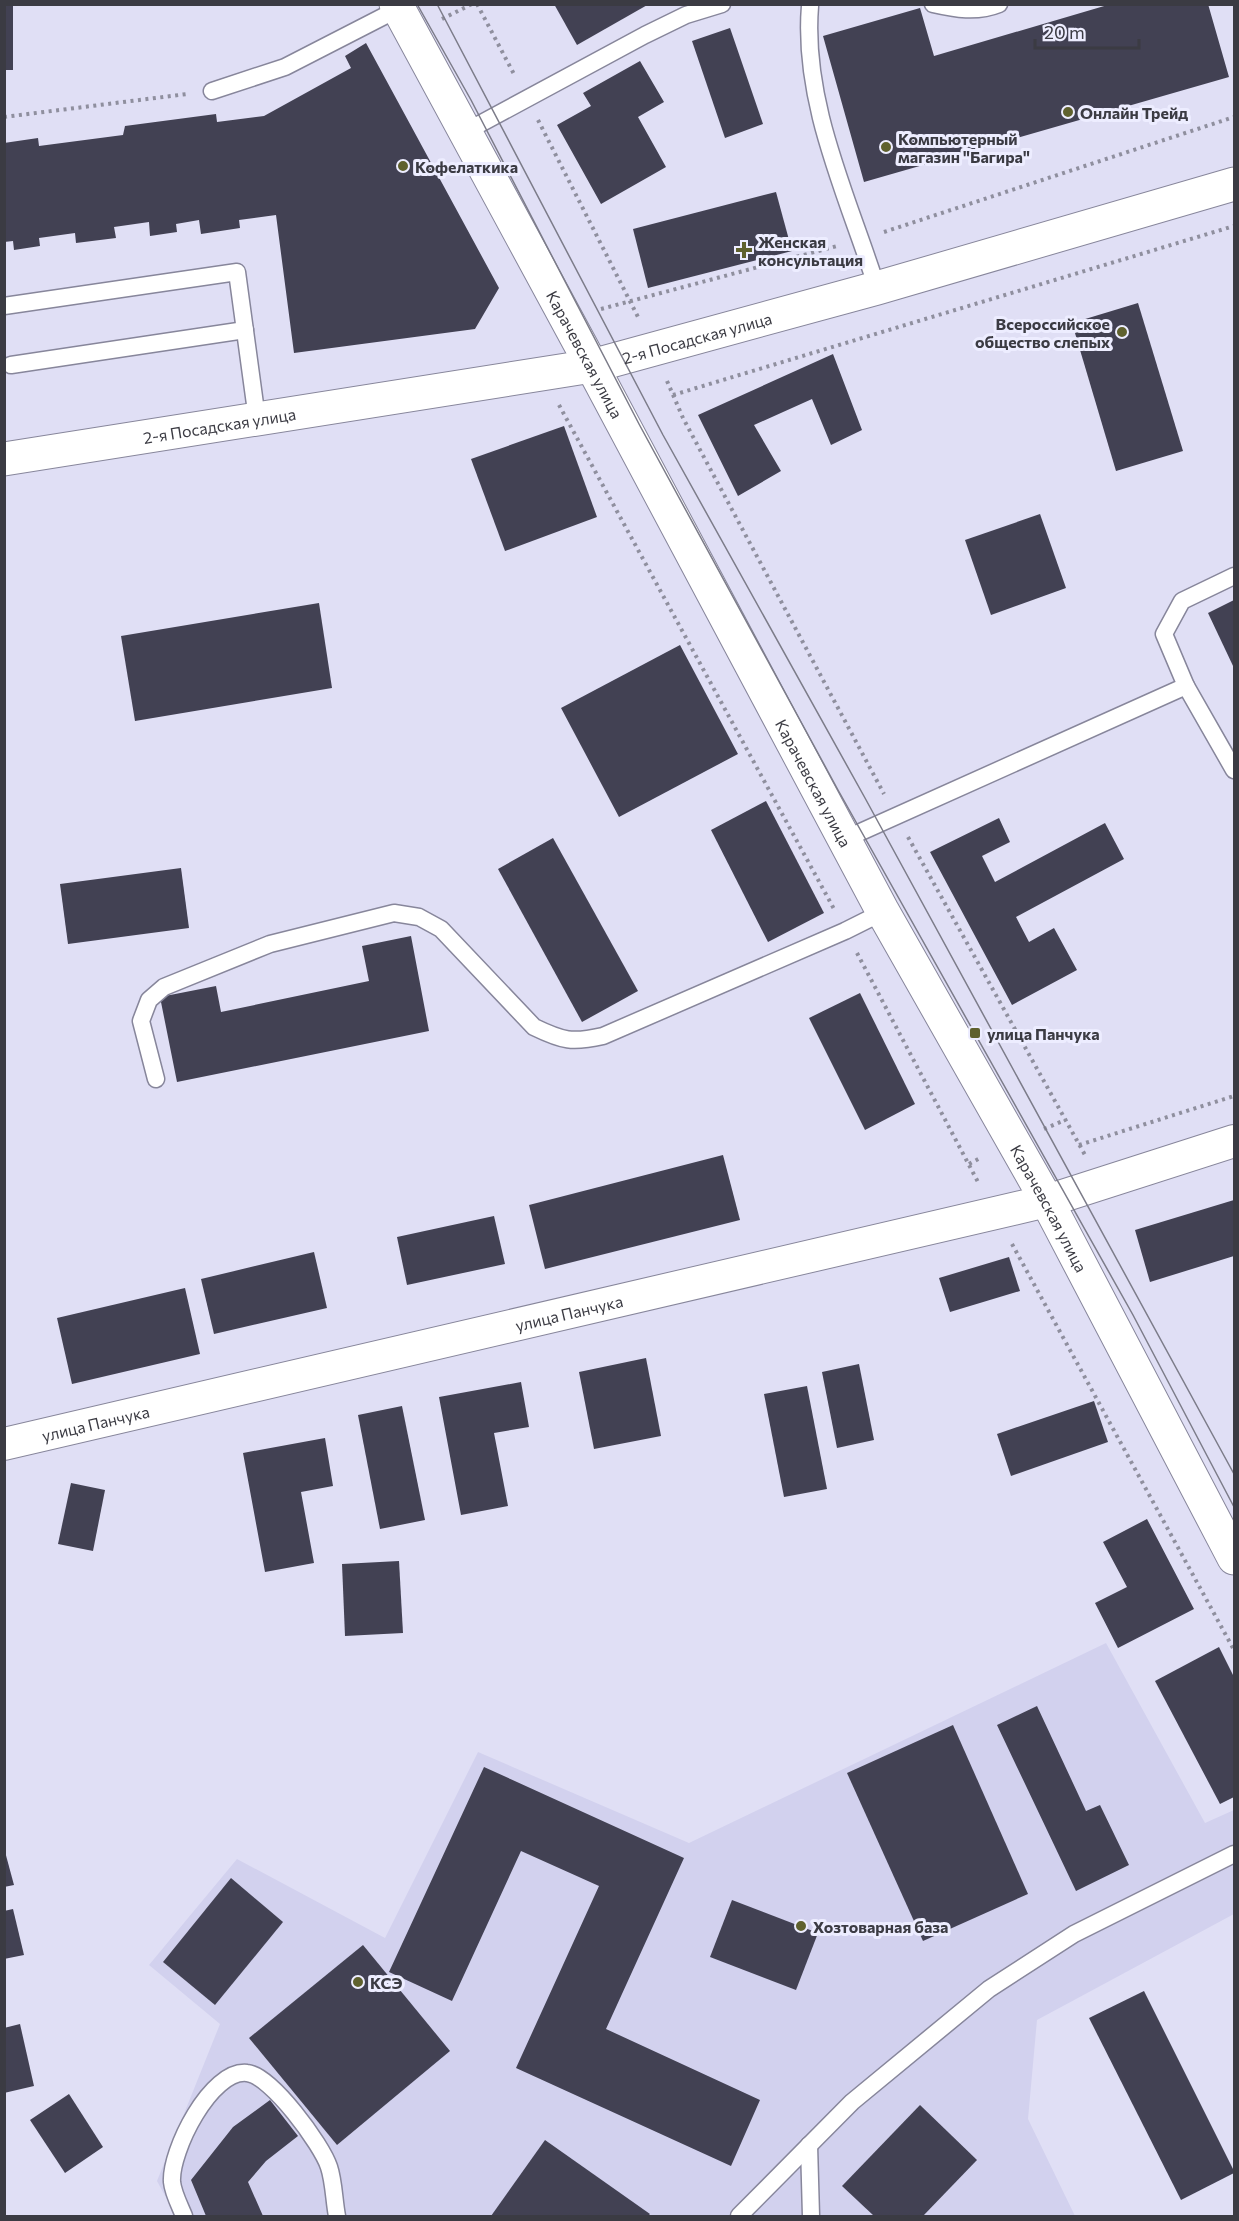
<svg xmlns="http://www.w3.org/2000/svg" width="1239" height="2221" viewBox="0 0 1239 2221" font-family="Commissioner,sans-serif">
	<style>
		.built { fill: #d2d1ee }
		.building { fill: #424153 }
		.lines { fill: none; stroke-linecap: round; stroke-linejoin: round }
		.lane-casing { stroke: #87869b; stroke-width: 19 }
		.street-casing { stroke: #87869b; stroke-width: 34 }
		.secondary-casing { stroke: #87869b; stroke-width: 35 }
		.path { stroke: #8f8f9e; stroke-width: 4; stroke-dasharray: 3 4.5; stroke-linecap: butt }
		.lane { stroke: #fff; stroke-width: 16 }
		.street { stroke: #fff; stroke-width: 32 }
		.secondary { stroke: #fff; stroke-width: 33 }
		.tram { stroke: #7c7c89; stroke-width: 1.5 }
		.poi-dot { fill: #5f612e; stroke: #ededff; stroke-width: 2 }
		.labels { text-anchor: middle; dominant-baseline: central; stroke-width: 6; stroke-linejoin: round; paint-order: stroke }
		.poi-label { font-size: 16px; font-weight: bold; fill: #3b3b43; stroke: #ededff; text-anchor: start }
		.street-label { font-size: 16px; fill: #3b3b43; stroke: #ededff }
	</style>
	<rect width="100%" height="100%" fill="#e0dff5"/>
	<path class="built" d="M1106 1643 1205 1823 1234 1810V1914L1037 2020 1028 2119 1075 2216H176L157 2181 220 2024 149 1965 237 1859 385 1938 478 1752 689 1843Z"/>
	<g class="building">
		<rect x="4" y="4" width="9" height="66"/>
		<path d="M554 4H649L577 45Z"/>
		<path d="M1111 4H1208L1229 77 864 182 823 36 920 8 934 56Z"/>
		<path d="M730 28 763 124 725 138 692 41Z"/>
		<path d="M366 43 499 288 475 329 294 353 276 215 239 220 240 228 201 234 199 220 176 224 177 232 150 236 149 222 114 227 116 238 76 243 75 233 39 238 40 246 14 250 13 241 4 242V143L38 138 39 146 123 135 125 126 216 114 217 122 264 116 351 68 345 56Z"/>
		<path d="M640 61 664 102 638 117 666 167 601 204 557 125 591 106 583 93Z"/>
		<path d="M776 192 792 251 648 288 633 229Z"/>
		<path d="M1138 303 1183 451 1116 471 1072 323Z"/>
		<path d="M833 354 862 430 831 445 812 399 754 425 781 471 738 496 698 415Z"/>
		<path d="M564 426 597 517 505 551 471 459Z"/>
		<path d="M1040 514 1066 588 991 615 965 540Z"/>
		<path d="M1234 600V668L1208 613Z"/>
		<path d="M319 603 332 688 135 721 121 636Z"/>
		<path d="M680 645 738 754 619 817 561 708Z"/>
		<path d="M766 801 824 913 768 942 711 830Z"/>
		<path d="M999 818 1010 842 982 856 995 882 1105 823 1124 859 1016 917 1029 942 1054 928 1077 970 1012 1005 930 852Z"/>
		<path d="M553 838 638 991 582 1022 498 869Z"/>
		<path d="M181 868 189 928 68 944 60 884Z"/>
		<path d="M411 936 429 1031 177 1082 160 997 216 986 221 1012 369 981 362 946Z"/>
		<path d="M860 993 915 1104 865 1130 809 1018Z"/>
		<path d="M723 1155 740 1220 545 1269 529 1205Z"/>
		<path d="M1234 1200V1256L1150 1282 1135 1230Z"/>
		<path d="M494 1216 505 1264 407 1285 397 1237Z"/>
		<path d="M314 1252 327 1308 214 1334 201 1279Z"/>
		<path d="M1009 1257 1020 1291 950 1312 939 1278Z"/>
		<path d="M185 1288 200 1354 72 1384 57 1318Z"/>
		<path d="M646 1358 661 1436 594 1449 579 1372Z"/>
		<path d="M859 1364 874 1440 837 1448 822 1372Z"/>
		<path d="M521 1382 529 1427 494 1433 508 1506 461 1515 439 1397Z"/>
		<path d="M807 1386 827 1489 784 1497 764 1394Z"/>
		<path d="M1094 1401 1108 1442 1011 1476 997 1434Z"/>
		<path d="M402 1406 425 1520 380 1529 358 1415Z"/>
		<path d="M325 1438 333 1486 301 1492 314 1563 265 1572 243 1453Z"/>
		<path d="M71 1483 105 1490 93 1551 58 1544Z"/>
		<path d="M1147 1519 1194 1609 1118 1648 1095 1603 1127 1587 1103 1542Z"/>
		<path d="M399 1561 403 1633 345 1636 342 1564Z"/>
		<path d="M1219 1647 1234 1677V1797L1220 1804 1155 1681Z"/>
		<path d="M1037 1706 1086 1811 1100 1805 1129 1865 1076 1891 997 1725Z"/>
		<path d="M953 1725 1028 1894 923 1941 847 1773Z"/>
		<path d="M484 1767 684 1858 606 2029 760 2100 731 2166 516 2068 599 1886 521 1851 452 2001 389 1972Z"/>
		<path d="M4 1848 14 1885 4 1887Z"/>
		<path d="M231 1878 283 1922 215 2005 163 1962Z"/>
		<path d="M732 1900 818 1933 796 1990 710 1957Z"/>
		<path d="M13 1909 24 1955 4 1959V1911Z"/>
		<path d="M363 1945 450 2051 337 2145 249 2038Z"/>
		<path d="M1144 1991 1234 2171V2173L1181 2200 1089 2018Z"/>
		<path d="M20 2024 34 2086 4 2093V2028Z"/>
		<path d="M69 2094 103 2147 65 2173 30 2120Z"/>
		<path d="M270 2100 298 2136 266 2161 248 2182 263 2216H206L191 2180 233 2127Z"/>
		<path d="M920 2105 977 2160 923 2216H874L842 2186Z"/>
		<path d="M545 2140 650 2214 648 2216H491Z"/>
	</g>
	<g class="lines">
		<defs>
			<g id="lane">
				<path d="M933 4C955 9 977 13 999 4"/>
				<path d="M810 6C802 103 848 197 877 288"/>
				<path d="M212 91 285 67 398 9"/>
				<path d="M465 132 645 35 686 15 722 4"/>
				<path d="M4 306 237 272 257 419"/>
				<path d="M11 365 245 330"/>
				<path d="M1186 686 1234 770"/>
				<path d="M845 839 1186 686 1164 634 1182 601 1234 576"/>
				<path d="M156 1079 141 1021 149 1000 164 987 270 944 394 913 419 917 441 929 534 1027C563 1041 572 1043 603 1036L845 931 883 912"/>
				<path d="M809 2145 811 2216"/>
				<path d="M184 2216C180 2206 173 2193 172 2182 170 2151 211 2069 247 2073 271 2075 322 2145 329 2167 334 2182 334 2201 337 2216"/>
				<path d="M739 2216 852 2102 989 1989 1074 1934 1234 1854"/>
			</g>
			<g id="street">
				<path id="s1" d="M4 1444 1047 1201 1234 1141"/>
			</g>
			<g id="secondary">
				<path id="s2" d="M396 4 592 366 883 912 1047 1201 1234 1558"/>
				<path id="s3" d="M4 459 592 366 877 288 1234 184"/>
			</g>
		</defs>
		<use href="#lane" class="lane-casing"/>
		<use href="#street" class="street-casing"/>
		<use href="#secondary" class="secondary-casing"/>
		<g class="path">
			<path d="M477 4 515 76"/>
			<path d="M442 19 472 4"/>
			<path d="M4 117 187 94"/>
			<path d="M538 120 639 319"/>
			<path d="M884 232 1234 117"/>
			<path d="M601 309 837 246"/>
			<path d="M667 381 683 418 884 794"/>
			<path d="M673 395 1234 226"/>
			<path d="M559 405 834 909"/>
			<path d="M908 837 1085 1155"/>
			<path d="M857 953 978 1182"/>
			<path d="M1044 1129 1065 1120"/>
			<path d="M1079 1145 1234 1096"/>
			<path d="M969 1164 982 1157"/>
			<path d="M1012 1244 1234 1650"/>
		</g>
		<use href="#lane" class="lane"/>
		<use href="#street" class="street"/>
		<use href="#secondary" class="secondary"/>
		<g class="tram">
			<path d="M417 4 471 100 639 424 838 790 1133 1315 1234 1507"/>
			<path d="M437 4 663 435 865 798 1234 1474"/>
		</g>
	</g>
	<g class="poi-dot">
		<circle cx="1068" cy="112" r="6"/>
		<circle cx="886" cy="147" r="6"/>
		<circle cx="403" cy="166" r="6"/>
		<path d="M741 241h6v6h6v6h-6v6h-6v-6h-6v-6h6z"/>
		<circle cx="1122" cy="332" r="6"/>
		<rect x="969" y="1027" width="12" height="12" rx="3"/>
		<circle cx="801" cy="1926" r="6"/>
		<circle cx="358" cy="1982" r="6"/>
	</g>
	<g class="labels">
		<g class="poi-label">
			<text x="1080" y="112">Онлайн Трейд</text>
			<text x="898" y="138">Компьютерный<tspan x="898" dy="18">магазин "Багира"</tspan></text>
			<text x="415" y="166">Кофелаткика</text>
			<text x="758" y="241">Женская<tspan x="758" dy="18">консультация</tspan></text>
			<text x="1110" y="323" text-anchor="end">Всероссийское<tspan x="1110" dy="18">общество слепых</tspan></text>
			<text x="987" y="1033">улица Панчука</text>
			<text x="813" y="1926">Хозтоварная база</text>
			<text x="370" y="1982">КСЭ</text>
		</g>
		<g class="street-label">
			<text stroke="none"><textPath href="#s3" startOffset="704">2-я Посадская улица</textPath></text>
			<text stroke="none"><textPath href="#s2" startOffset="398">Карачевская улица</textPath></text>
			<text stroke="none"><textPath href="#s3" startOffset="218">2-я Посадская улица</textPath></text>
			<text stroke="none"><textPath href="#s2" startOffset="884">Карачевская улица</textPath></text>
			<text stroke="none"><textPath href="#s2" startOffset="1370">Карачевская улица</textPath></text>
			<text stroke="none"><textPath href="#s1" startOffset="580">улица Панчука</textPath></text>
			<text stroke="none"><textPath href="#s1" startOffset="94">улица Панчука</textPath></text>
		</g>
	</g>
	<rect width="1239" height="2221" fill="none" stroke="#3b3b43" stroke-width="12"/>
	<path d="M1035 39v9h104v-9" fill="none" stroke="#3b3b43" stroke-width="3"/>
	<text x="1044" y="39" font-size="18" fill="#3b3b43" stroke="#ededff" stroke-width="4.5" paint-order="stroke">20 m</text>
</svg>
